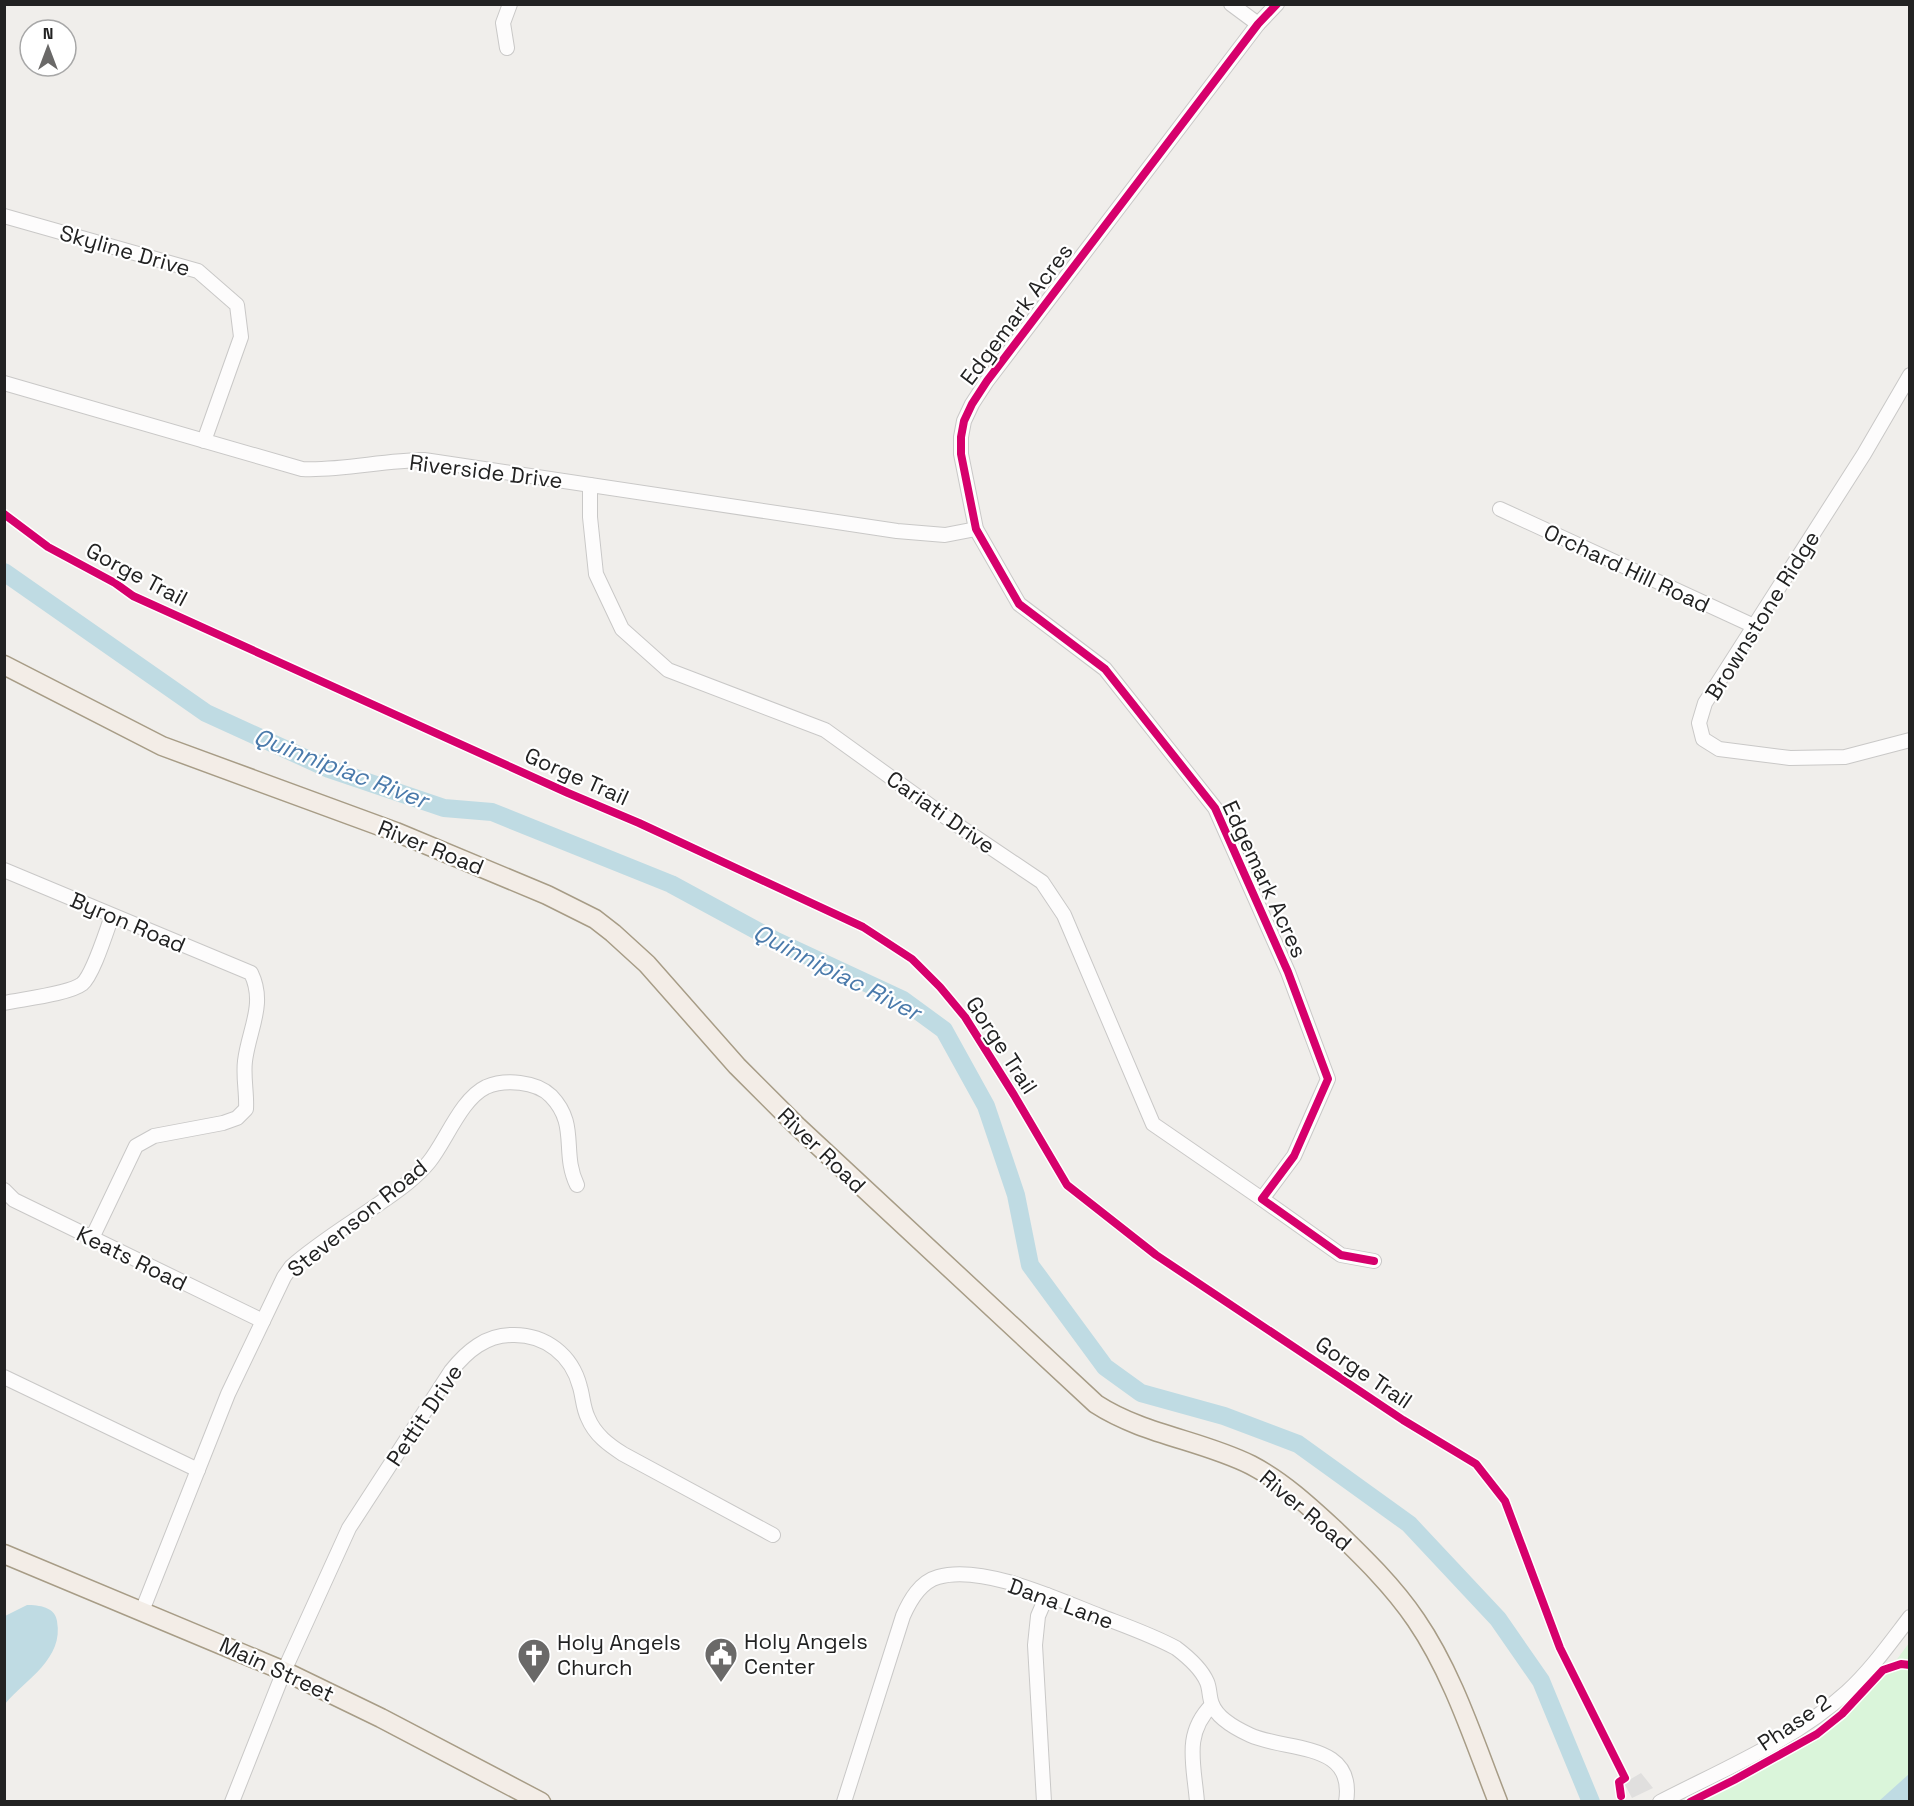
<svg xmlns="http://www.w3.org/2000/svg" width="1914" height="1806" viewBox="0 0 1914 1806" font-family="'Space Grotesk',sans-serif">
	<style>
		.park { fill: #daf5da }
		.parking { fill: #e0dfde }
		.water { fill: #bfdbe3 }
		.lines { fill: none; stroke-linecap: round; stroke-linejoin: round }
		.river { stroke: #bfdbe3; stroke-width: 18 }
		.minor-casing { stroke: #c9c8c7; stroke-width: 16 }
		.major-casing { stroke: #a79c86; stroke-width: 21 }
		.minor { stroke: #fdfcfc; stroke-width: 14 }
		.major { stroke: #f3ede7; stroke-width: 18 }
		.cycleway-casing { stroke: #fff; stroke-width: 11 }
		.cycleway { stroke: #d6006c; stroke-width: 8 }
		.labels { text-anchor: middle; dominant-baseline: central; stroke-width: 4.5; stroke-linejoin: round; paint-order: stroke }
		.street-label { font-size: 22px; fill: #222; stroke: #fff }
		.poi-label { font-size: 22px; fill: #222; stroke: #fff; text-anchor: start }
		.water-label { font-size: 24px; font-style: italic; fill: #4a7aab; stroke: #fff }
	</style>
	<rect width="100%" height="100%" fill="#f0eeeb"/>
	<path class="park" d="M1909 1643V1779L1882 1802H1696C1754 1772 1816 1746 1863 1699 1880 1682 1895 1662 1909 1643Z"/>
	<path class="parking" d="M1641 1773 1653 1788 1632 1798 1624 1783Z"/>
	<g class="water">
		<path d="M27 1605C39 1605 55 1607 57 1621 64 1659 26 1679 5 1704V1616Z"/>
		<path d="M1909 1774V1801H1879Z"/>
	</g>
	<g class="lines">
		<path class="river" d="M4 572 206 713 329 769 444 808 492 812 671 884 776 941 903 1000 944 1030 986 1106 1016 1195 1030 1265 1105 1367 1141 1393 1224 1416 1298 1444 1409 1524 1498 1619 1541 1681 1591 1802"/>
		<defs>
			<g id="minor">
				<path d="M1231 4 1258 24"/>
				<path d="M1277 4 1258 24 987 381 972 404 964 421 961 437V454L976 529 1019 604 1105 669 1215 808 1288 972 1328 1079 1294 1156 1262 1199 1341 1255 1374 1261"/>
				<path d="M507 48 503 23 510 4"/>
				<path d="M4 216 198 271 237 305 241 337 204 441"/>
				<path d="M1910 375 1864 454 1705 703 1699 723 1703 739 1719 749 1790 758 1845 757 1910 740"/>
				<path d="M4 383 302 469C343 471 383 460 424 460L897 531 945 535 976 529"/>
				<path d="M590 485V517L596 574 622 629 668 670 825 730 950 820 1042 882 1064 915 1153 1124 1262 1199"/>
				<path d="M1500 509 1754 626"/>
				<path d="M4 870 251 973C266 1004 249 1029 245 1061 243 1077 247 1093 246 1109L237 1118 223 1123 154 1136 136 1146 92 1238"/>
				<path d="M4 1003C22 999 69 994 82 984 93 975 106 932 112 916"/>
				<path d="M4 1190 14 1200 263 1321"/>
				<path d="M4 1377 198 1470"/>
				<path d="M142 1611 228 1394 284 1277 291 1267C318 1243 350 1224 380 1203 397 1191 415 1179 429 1162 446 1141 461 1099 486 1087 505 1079 536 1081 551 1096 579 1125 561 1152 577 1185"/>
				<path d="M232 1802 284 1671 349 1528 451 1371C467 1351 486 1335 512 1335 545 1334 572 1355 580 1387 583 1397 583 1408 588 1418 595 1435 609 1445 623 1454L773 1535"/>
				<path d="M844 1802 903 1616C910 1600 920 1582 938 1577 983 1564 1059 1600 1100 1616 1126 1626 1152 1635 1176 1648 1188 1657 1201 1668 1207 1682 1210 1689 1209 1697 1212 1704 1217 1718 1237 1729 1250 1735 1288 1752 1356 1741 1346 1802"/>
				<path d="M1044 1802 1035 1645 1038 1616 1047 1595"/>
				<path d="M1197 1802C1194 1764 1183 1734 1212 1705"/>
				<path d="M1660 1802C1724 1769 1794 1740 1847 1692 1871 1670 1890 1643 1910 1617"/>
			</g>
			<g id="major">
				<path d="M4 665 162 746 396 832 547 895 595 919 613 933 647 964 737 1066 797 1126 1096 1404C1144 1435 1201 1440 1251 1465 1282 1481 1309 1506 1334 1529 1363 1557 1393 1586 1416 1620 1453 1674 1474 1741 1498 1802"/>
				<path d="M4 1554 284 1671 381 1718 541 1802"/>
			</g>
		</defs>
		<use href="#minor" class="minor-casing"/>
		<use href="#major" class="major-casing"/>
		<use href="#minor" class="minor"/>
		<use href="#major" class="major"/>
		<defs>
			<g id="cycleway">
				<path d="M1277 4 1258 24 987 381 972 404 964 421 961 437V454L976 529 1019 604 1105 669 1215 808 1288 972 1328 1079 1294 1156 1262 1199 1341 1255 1374 1261"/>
				<path d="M4 514 48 547 115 583 133 596 568 793 639 823 863 927 912 959 940 987 965 1017 1014 1095 1067 1185 1156 1255 1403 1420 1476 1464 1505 1501 1560 1648 1625 1778 1619 1782 1621 1796"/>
				<path d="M1690 1802 1734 1780 1817 1734 1842 1714 1883 1670 1901 1664 1910 1665"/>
			</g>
		</defs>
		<use href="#cycleway" class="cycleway-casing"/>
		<use href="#cycleway" class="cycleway"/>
	</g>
	<defs>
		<symbol id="civic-pin" viewBox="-11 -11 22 30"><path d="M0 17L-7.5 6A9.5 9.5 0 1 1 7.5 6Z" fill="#6a6968" stroke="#fff"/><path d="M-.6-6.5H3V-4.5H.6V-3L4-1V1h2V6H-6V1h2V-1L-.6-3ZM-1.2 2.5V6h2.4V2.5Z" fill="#fff"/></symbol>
		<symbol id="church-pin" viewBox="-11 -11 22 30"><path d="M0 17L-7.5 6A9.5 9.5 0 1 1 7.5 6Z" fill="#6a6968" stroke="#fff"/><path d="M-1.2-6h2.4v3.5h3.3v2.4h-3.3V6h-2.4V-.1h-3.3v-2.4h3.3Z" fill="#fff"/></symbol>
	</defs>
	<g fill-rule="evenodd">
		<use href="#civic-pin" x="702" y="1635" width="38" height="52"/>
		<use href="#church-pin" x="515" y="1636" width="38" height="52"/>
	</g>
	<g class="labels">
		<g class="street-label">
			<text transform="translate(125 250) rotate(16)">Skyline Drive</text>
			<text transform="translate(1016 314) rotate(-53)">Edgemark Acres</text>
			<text transform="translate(486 471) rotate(7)">Riverside Drive</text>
			<text transform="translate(1627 568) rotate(25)">Orchard Hill Road</text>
			<text transform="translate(137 574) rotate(28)">Gorge Trail</text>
			<text transform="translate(1762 615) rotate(-58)">Brownstone Ridge</text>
			<text transform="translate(577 776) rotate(24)">Gorge Trail</text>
			<text transform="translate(941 812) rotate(35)">Cariati Drive</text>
			<text transform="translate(431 847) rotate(22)">River Road</text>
			<text transform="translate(1265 879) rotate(65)">Edgemark Acres</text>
			<text transform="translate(128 922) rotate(23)">Byron Road</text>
			<text transform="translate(1002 1045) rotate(57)">Gorge Trail</text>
			<text transform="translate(822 1150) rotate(44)">River Road</text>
			<text transform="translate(357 1218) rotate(-39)">Stevenson Road</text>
			<text transform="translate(132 1258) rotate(26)">Keats Road</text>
			<text transform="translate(1364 1372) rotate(34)">Gorge Trail</text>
			<text transform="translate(424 1415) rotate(-56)">Pettit Drive</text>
			<text transform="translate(1306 1510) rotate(40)">River Road</text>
			<text transform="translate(1061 1603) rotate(20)">Dana Lane</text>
			<text transform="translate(277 1669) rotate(25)">Main Street</text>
			<text transform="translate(1794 1722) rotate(-34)">Phase 2</text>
		</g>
		<g class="poi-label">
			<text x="744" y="1641">Holy Angels<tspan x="744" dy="25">Center</tspan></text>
			<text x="557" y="1642">Holy Angels<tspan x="557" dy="25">Church</tspan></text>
		</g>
		<g class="water-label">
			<text transform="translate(341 768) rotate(21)">Quinnipiac River</text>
			<text transform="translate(837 972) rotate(27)">Quinnipiac River</text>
		</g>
	</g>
	<rect width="1914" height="1806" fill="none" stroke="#222222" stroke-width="12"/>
	<g transform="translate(48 48)"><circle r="28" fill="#ffffff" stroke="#a7a7a7" stroke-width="1.5"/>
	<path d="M0-4.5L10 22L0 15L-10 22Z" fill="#6a6968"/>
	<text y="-9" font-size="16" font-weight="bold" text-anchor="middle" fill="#222222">N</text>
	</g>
</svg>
